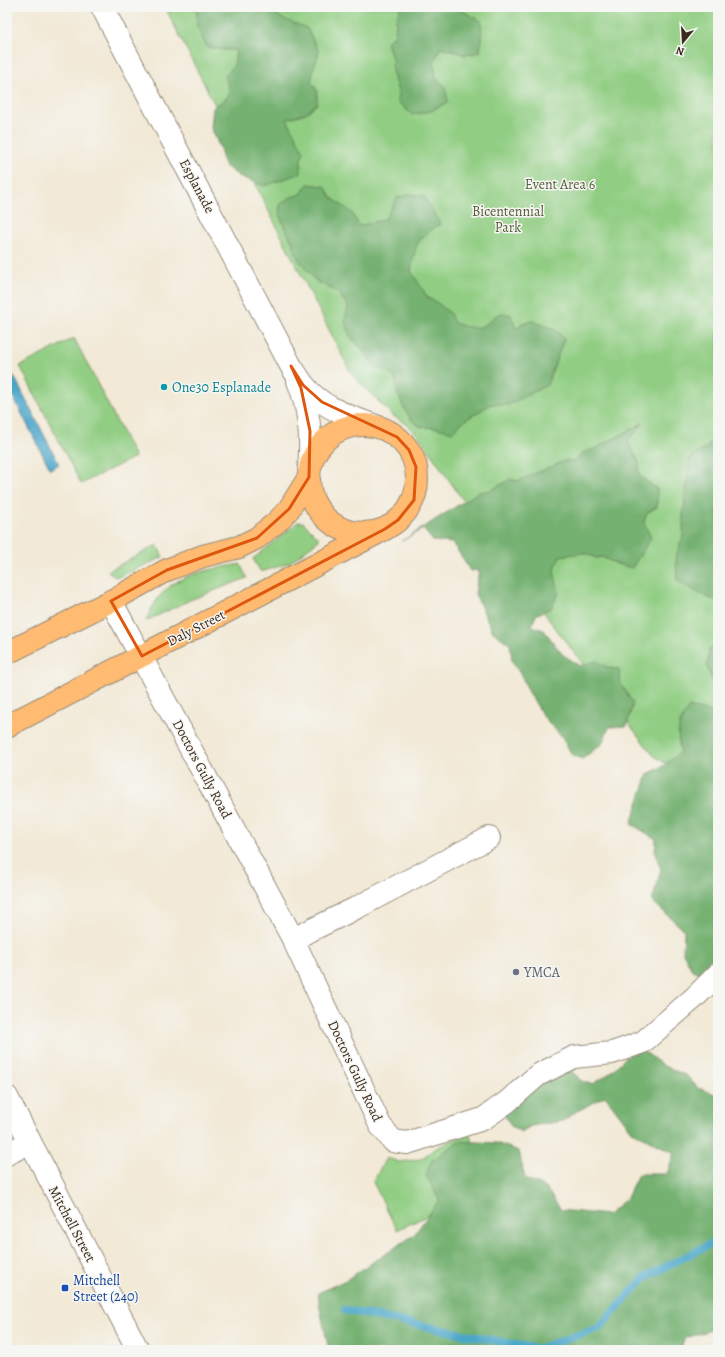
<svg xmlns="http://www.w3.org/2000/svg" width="725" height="1357" viewBox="0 0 725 1357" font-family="Alegreya,serif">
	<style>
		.green { fill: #91ce83; stroke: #667c50 }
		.forest { fill: #74b171; stroke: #586e48 }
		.water { fill: #4ca7ca; stroke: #446874 }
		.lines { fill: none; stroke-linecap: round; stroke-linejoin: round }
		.stream { stroke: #4ca7ca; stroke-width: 8 }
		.street-casing { stroke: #968a7a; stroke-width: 24 }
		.primary-casing { stroke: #968a7a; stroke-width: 24 }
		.street { stroke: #fff; stroke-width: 22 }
		.primary { stroke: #ffbb71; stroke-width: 22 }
		.marked { fill: none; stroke: #df570d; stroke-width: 3; stroke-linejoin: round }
		.culture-dot { fill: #0f9aa8; stroke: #f6f6f2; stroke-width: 1.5 }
		.worship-dot { fill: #6b7280; stroke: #f6f6f2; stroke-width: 1.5 }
		.transit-dot { fill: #1a4fb4; stroke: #f6f6f2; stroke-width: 1.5 }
		.labels { text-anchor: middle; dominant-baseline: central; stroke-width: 3; stroke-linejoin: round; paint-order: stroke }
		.park-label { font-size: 14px; fill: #555b3c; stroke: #f6f6f2 }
		.street-label { font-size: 14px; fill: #3b2a1e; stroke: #f6f6f2 }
		.culture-label { font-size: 14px; fill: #0d838f; stroke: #f6f6f2; text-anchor: start }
		.worship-label { font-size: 14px; fill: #5b616d; stroke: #f6f6f2; text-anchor: start }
		.transit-label { font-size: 14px; fill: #164399; stroke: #f6f6f2; text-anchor: start }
	</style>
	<rect width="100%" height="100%" fill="#f6f6f2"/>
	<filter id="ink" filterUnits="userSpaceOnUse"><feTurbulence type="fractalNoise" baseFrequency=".025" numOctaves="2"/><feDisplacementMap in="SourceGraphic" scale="8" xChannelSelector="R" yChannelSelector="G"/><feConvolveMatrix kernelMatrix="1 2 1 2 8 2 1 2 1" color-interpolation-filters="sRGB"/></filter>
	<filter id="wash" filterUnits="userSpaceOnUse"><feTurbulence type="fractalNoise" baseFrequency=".012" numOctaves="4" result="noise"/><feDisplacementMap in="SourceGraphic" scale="16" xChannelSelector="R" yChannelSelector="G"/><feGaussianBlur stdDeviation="0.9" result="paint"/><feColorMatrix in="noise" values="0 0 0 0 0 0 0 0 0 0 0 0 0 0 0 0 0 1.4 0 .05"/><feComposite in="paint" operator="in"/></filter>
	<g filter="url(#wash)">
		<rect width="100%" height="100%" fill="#f2e9d6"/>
		<g class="green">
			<path d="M165 7H718V799L653 755 562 637 487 535 420 438 408 425 393 416 352 375Z"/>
			<path d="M74 338 135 457 81 484 20 366Z"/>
			<path d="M298 522H303L319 538V540L289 563 261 572 253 559Z"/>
			<path d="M157 545 163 557 121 576 115 577 108 571Z"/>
			<path d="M240 564 247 578 190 600 146 621C163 575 197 572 240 564Z"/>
			<path d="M470 1134 484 1189 397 1230 373 1182 386 1158 400 1162 420 1159 438 1147 457 1138Z"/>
		</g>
		<g class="forest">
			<path d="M194 7H269L281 18 307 28 319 52 314 67 311 82 317 90V104L306 113 287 119 304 152 301 159V173L264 186 240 177 224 165 220 148 211 128 213 108 228 97 229 88 225 76 234 65 236 50H223L207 47 197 27V14Z"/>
			<path d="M401 7H456L481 21 482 37 480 52 464 55 455 51 441 47 434 61 436 78 445 86 448 102 431 111 412 115 397 101 398 92 392 71V59L387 42 395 34 396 19Z"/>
			<path d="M308 184 325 186 331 197 352 213 359 226 385 219 397 198 410 194 424 196 440 224C415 241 416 243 411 271L428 298 435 301 450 313 454 323C462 325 471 329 479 327 494 324 492 308 511 315L516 329 522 323 533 321 556 330 564 339 547 385 508 405 491 404 464 421 452 432 437 428 421 427 411 420 404 408 397 392 395 378 387 371 376 368 361 348 349 335 345 320 348 306 337 292 316 281 298 259 293 244 279 215 280 205 291 197 301 194Z"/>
			<path d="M643 423 628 441 639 463V475L657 489V507L647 513 644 522 651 538 632 568 617 564 602 557 596 558 584 553 560 556 554 571 559 593 551 608 536 615 532 626 544 630 562 654 580 666 596 661 609 668 619 669 621 684 633 703 627 726 609 727 602 744 582 759 572 755 562 737 543 716 529 692 522 677 512 661 510 644 493 632 475 594 479 570 470 571 464 560 452 543 433 541 423 529 402 541 477 493 493 489 504 483 510 479 518 481C534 473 550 468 566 460L573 462 582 454 596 448Z"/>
			<path d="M718 430V601L706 597 677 581 676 557 683 536V516L690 457 707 448Z"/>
			<path d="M718 641V695L707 667 709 650Z"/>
			<path d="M689 707 711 712H718V981L692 970 683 953 684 930 652 901 661 869 655 854 656 839 631 824 648 774 665 765 680 752C677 729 677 727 689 707Z"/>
			<path d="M642 1050 664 1066 687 1076 698 1088 718 1095V1328L685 1338 680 1350H332L328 1346 320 1309 318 1293 346 1280 414 1235 439 1200 426 1175 432 1160 459 1141 496 1143 519 1151 525 1179 546 1188 561 1210 608 1215 627 1198 638 1174H667L674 1153 632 1131 605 1096 574 1113 563 1121 531 1126 521 1132 511 1126 504 1114 523 1093 570 1070 582 1081 593 1084 610 1073 628 1055Z"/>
		</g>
		<path class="water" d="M14 376 59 464 50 469 7 385V380Z"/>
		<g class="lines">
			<path class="stream" d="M345 1310 537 1349 599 1328 644 1278 718 1240"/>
		</g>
	</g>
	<g filter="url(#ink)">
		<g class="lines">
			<defs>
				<g id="street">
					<path d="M102 7 291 366C295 372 299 379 303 384 321 409 354 418 381 428"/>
					<path d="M298 381C309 408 312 439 309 468"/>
					<path d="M111 601 293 939 380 1125 393 1141 407 1143 483 1119 507 1102 538 1075 574 1057 612 1053 643 1042 695 997 718 974"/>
					<path d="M293 939 356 908 489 838"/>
					<path d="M7 1097 138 1350"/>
					<path d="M7 1154 30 1142"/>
				</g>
				<g id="primary">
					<circle cx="363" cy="479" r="54"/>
					<path d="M7 653 111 601 167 570 203 556 239 547 257 538 278 521 289 509 309 477"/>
					<path d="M7 726 385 529"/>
				</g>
			</defs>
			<use href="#street" class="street-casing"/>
			<use href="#primary" class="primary-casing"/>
			<use href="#street" class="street"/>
			<use href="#primary" class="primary"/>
		</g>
	</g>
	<path class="marked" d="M291 366 303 385 322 402 397 437 409 450 416 467 414 500 398 520 385 529 142 656 111 601 167 570 257 538 289 509 309 477 310 431 301 388Z"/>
	<circle class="culture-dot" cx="164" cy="387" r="4"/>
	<circle class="worship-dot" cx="516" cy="972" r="4"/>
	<rect class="transit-dot" x="61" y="1284" width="8" height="8" rx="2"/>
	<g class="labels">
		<g class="park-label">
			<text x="560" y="184">Event Area 6</text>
			<text x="508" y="211">Bicentennial<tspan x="508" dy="16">Park</tspan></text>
		</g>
		<g class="street-label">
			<text transform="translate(197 186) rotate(62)">Esplanade</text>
			<text transform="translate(196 628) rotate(-27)">Daly Street</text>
			<text transform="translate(202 769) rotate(62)">Doctors Gully Road</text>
			<text transform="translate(355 1071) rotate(65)">Doctors Gully Road</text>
			<text transform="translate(72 1224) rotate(62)">Mitchell Street</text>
		</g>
		<g class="culture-label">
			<text x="172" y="387">One30 Esplanade</text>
		</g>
		<g class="worship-label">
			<text x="524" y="972">YMCA</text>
		</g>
		<g class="transit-label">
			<text x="73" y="1280">Mitchell<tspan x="73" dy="16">Street (240)</tspan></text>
		</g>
	</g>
	<rect width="725" height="1357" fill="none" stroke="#f6f6f2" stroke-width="24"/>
	<g transform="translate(683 42) rotate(198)" stroke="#f6f6f2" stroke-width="3" paint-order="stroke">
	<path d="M0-3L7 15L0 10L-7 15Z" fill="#3b2a1e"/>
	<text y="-6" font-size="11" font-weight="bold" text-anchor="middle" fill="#3b2a1e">N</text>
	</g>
</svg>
